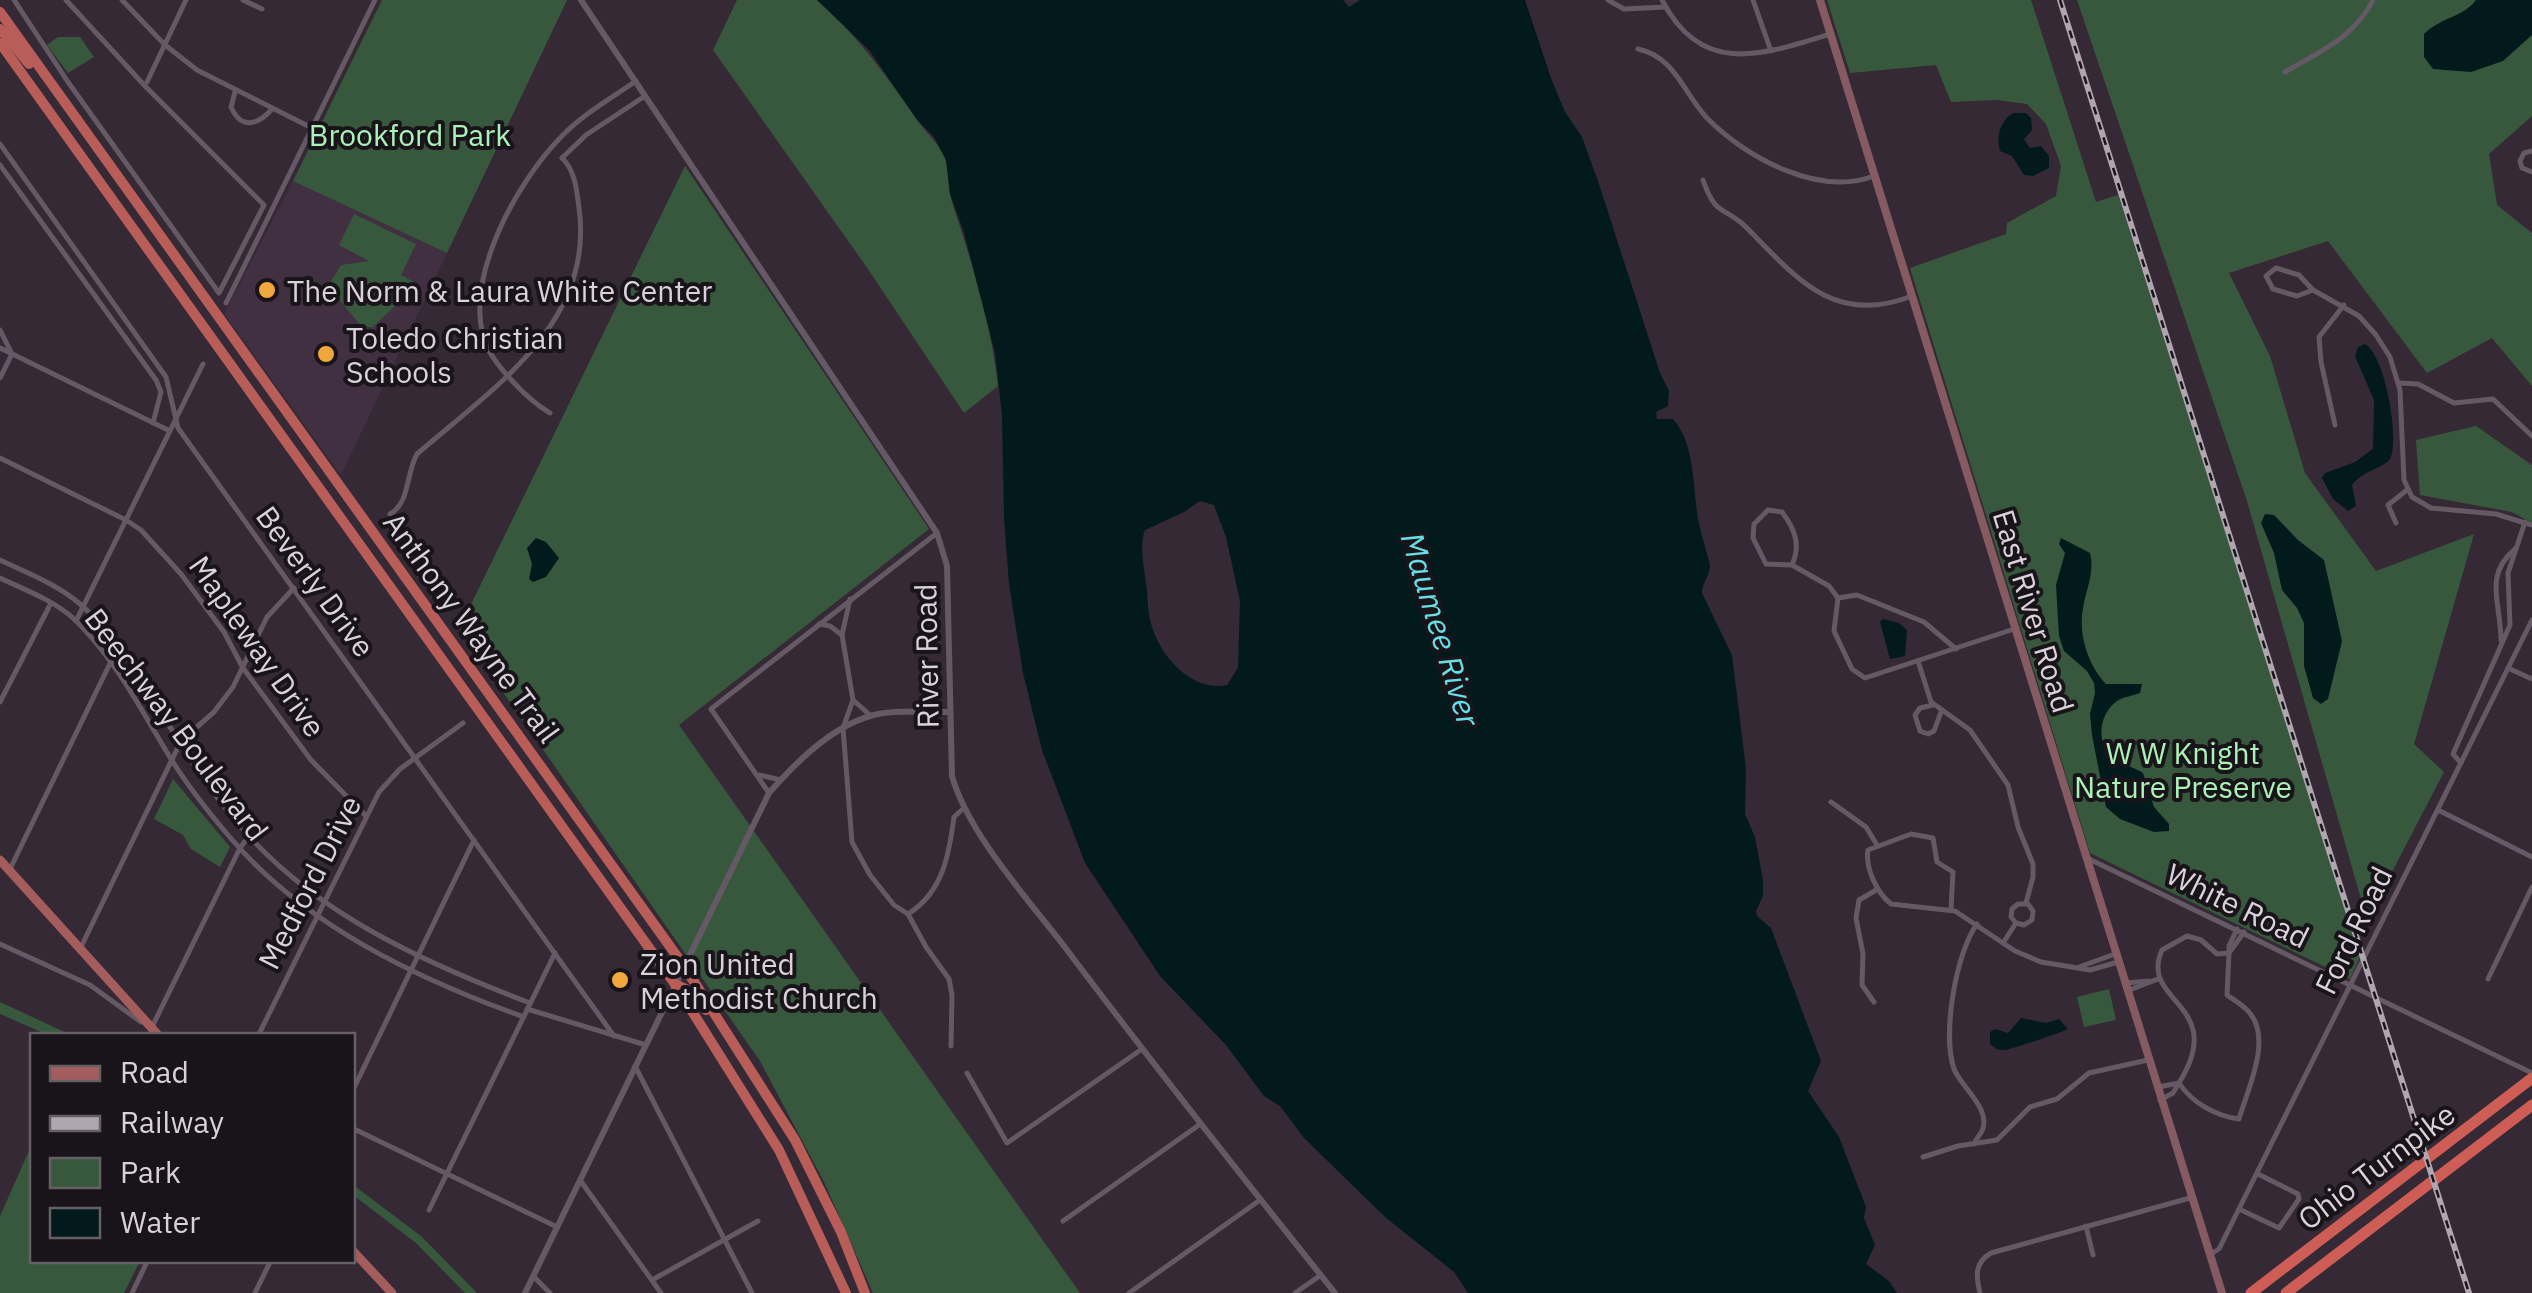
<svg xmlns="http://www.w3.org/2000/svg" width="2532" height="1293" viewBox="0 0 2532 1293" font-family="'IBM Plex Sans',sans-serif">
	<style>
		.built { fill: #413041 }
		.green { fill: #38583e }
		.water { fill: #021a1c; fill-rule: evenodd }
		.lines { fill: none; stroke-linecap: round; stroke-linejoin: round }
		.minor { stroke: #665966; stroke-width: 5 }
		.tertiary { stroke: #665966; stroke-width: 6 }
		.secondary { stroke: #855a61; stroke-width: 8 }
		.primary { stroke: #a45c5c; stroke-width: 9 }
		.trunk { stroke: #b95d58; stroke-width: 10 }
		.motorway { stroke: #ce5e55; stroke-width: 11 }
		.rail-casing { stroke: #afa6af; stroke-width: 6 }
		.rail { stroke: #191419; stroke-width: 2.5; stroke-dasharray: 8; stroke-linecap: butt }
		.poi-dot { fill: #efa73e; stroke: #191419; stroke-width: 4 }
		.labels { text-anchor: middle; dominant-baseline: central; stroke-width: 8; stroke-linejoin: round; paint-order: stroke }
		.park-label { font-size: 30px; fill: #abf2b6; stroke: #191419 }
		.poi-label { font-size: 30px; fill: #dad2da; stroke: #191419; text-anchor: start }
		.street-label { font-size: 30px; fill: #dad2da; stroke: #191419 }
		.water-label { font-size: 32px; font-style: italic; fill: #65dee6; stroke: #191419 }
	</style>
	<rect width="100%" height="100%" fill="#352935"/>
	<path class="built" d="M293 181 447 253 341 475 224 314Z"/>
	<g class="green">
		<path d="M382 0H567L447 253 293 181Z"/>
		<path d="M737 0H817C858 36 884 73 915 117 924 131 935 139 943 154 950 168 947 184 951 199 971 260 991 322 998 386L964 413 868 269 713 50Z"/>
		<path d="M1827 0H2031L2096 202 2118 195 2361 955 2350 979 2090 853 1910 268 2006 234 2007 223 2056 196 2061 166 2046 124 2027 104 1996 100 1951 102 1936 65 1850 73Z"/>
		<path d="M2077 0H2532V116L2489 154 2497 205 2532 233V386L2492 338 2427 373 2328 241 2229 273 2270 356 2305 473 2376 571 2474 534 2414 744 2444 772 2367 920 2247 501Z"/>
		<path d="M58 37H80L94 57 68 73 47 45Z"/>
		<path d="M685 166 929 529 679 725 1080 1293H873L824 1182 760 1061 459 629Z"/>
		<path d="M354 214 416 244 401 275 418 284 373 327H362L337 297 330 283 341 265 369 261 339 245Z"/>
		<path d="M2476 426 2532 465V523L2512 512 2420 495 2416 440Z"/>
		<path d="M173 779 230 847 220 867 191 849 183 835 154 819Z"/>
		<path d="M2109 989 2116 1020 2084 1027 2077 997Z"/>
		<path d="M0 1002 71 1035H48L0 1014Z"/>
		<path d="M32 1144V1260L140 1261 124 1293H0V1216Z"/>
		<path d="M352 1184 421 1236 477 1293H465L416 1243 353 1195Z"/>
	</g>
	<g class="water">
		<path d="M817 0H1343L1349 7 1360 0H1525L1551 78 1565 112 1582 137 1598 181 1660 373 1669 391 1668 406 1656 412 1657 419H1673C1695 443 1693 488 1698 519 1701 534 1706 550 1710 565 1710 576 1702 582 1702 593L1732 655 1746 769 1745 814 1755 837 1763 880V896L1756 911 1757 916 1771 928 1821 1061 1808 1091 1839 1137 1866 1207 1864 1218 1875 1245 1866 1264 1889 1281 1897 1293H1468L1454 1272 1385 1217 1304 1138 1280 1106 1264 1096 1226 1045 1160 976 1085 863 1042 750 1023 673 1009 584 1004 518 1002 415 995 353 964 233 950 194 946 160 934 137 918 121 869 50ZM1200 501 1214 505 1226 537 1240 601 1238 668 1227 685C1189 693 1154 650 1149 614 1147 604 1148 594 1146 583 1144 566 1139 546 1145 530L1184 512Z"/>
		<path d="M2476 0H2532V35L2503 61 2471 72 2433 69 2424 57V34C2443 16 2462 18 2476 0Z"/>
		<path d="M2013 113H2026L2031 118 2032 130 2024 139 2030 148 2041 146 2049 156V168L2033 176 2024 175 2012 156 2000 151C1996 136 2000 121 2013 113Z"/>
		<path d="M2365 344C2385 355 2400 439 2390 459 2386 467 2363 470 2352 485L2356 506 2348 511 2333 499 2322 478 2325 473 2355 462 2373 449 2374 400 2355 356 2358 347Z"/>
		<path d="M2265 514 2274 515 2298 540 2324 560 2342 641 2328 699 2321 704 2313 698 2304 666V623L2297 608 2282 590 2274 553 2261 523Z"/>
		<path d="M536 538 546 542 559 558 546 577 533 582 529 579 532 564 527 548Z"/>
		<path d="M2061 538 2090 553C2095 571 2086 590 2083 608 2078 634 2088 665 2106 684H2142L2140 693C2132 696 2123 697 2117 701 2098 715 2096 743 2113 758 2121 765 2134 767 2143 773L2154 807 2169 824V831L2154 832 2120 819 2106 807 2092 735 2090 714 2095 693 2094 683 2087 671 2064 651 2059 636 2056 585 2065 553 2059 544Z"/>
		<path d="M1883 619 1899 623 1907 630 1905 656 1890 659 1880 622Z"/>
		<path d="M2021 1018 2046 1023 2059 1019 2068 1029C2065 1031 2010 1050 2005 1050 1996 1050 1997 1049 1990 1044V1032L1995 1029 2008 1033Z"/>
	</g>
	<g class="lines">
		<g class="minor">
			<path d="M14 0 68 82 219 293 264 205 145 86 66 0"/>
			<path d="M122 0 165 45 197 70 312 128"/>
			<path d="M243 0 262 9"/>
			<path d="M1608 0 1624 9 1666 7"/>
			<path d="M1662 0C1702 77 1762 55 1830 34"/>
			<path d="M1753 0 1771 51"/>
			<path d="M1638 49C1675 57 1683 92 1707 118 1746 158 1819 197 1874 176"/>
			<path d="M2285 72C2319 52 2355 37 2373 0"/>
			<path d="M147 82 186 0"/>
			<path d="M235 92 231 107C241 130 258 125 272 109"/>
			<path d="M0 144 166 377 178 428 614 1036"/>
			<path d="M2532 151 2524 153 2520 161 2522 168 2532 172"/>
			<path d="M562 158 586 135 645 96"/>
			<path d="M0 165 156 380 161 392 153 423"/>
			<path d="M1703 180C1716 218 1724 205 1748 229 1798 280 1835 326 1912 296"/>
			<path d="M2276 268 2299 275 2313 290 2297 296 2273 289 2266 276Z"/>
			<path d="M2313 290 2359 316 2376 335 2390 357 2400 390 2404 480 2412 497 2431 508 2496 514 2532 525"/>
			<path d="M226 303 375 0"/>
			<path d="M0 330 12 354 0 378"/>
			<path d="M0 348 168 430"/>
			<path d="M2399 383 2418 384 2454 403 2493 399 2532 436"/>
			<path d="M550 413C529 401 491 363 484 339 465 275 517 182 561 137 583 114 610 99 636 81"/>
			<path d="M2335 425 2321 362 2319 337 2344 305"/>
			<path d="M0 458 126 520 141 530 181 574 224 632 243 668 311 760 365 815"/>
			<path d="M390 514C410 503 406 473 417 454 493 388 595 323 579 208 577 191 575 170 562 158"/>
			<path d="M2396 523 2388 505 2407 490"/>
			<path d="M0 560C27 573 57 584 80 604 124 642 151 698 182 746 199 774 219 801 240 826 315 914 425 963 530 1003"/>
			<path d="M1792 565 1766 564 1753 538 1754 524 1768 510 1782 512C1795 529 1801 545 1792 565L1829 586 1838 598 1857 595 1924 622 1956 649"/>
			<path d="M0 578C25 590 53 600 73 618 112 655 138 704 165 749 183 780 205 808 228 835 302 924 417 979 524 1017"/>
			<path d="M1838 598 1834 631 1852 669 1865 678 2014 629"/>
			<path d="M850 599 842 635 853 700 843 728 852 842 870 875 894 905 908 914 926 947 949 979 952 995 951 1046"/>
			<path d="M76 621 203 364"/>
			<path d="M819 624 830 626 842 635"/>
			<path d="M2501 640C2501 603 2483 576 2515 549"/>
			<path d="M1918 661 1931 702 1970 730 2008 785 2018 827 2033 864V877L2026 903"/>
			<path d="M2508 668 2532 679"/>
			<path d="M853 700 871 716"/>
			<path d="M0 702 51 603"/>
			<path d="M1933 705 1920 708 1915 715 1920 731 1928 734 1934 731 1941 712"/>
			<path d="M2461 763 2453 754 2510 625 2508 573 2525 522"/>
			<path d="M759 775 781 780"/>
			<path d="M769 793 711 709 937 533"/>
			<path d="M1831 802 1866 827 1877 845"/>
			<path d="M2438 810 2532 857"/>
			<path d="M2089 859 2532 1073"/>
			<path d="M10 869 118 647"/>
			<path d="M1951 909 1953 872 1937 862 1933 838 1911 834 1868 850C1865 868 1877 893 1891 904L1955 911 2015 951 2041 962 2090 970 2118 962"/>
			<path d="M908 914C943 892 949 855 954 817L964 808"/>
			<path d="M2187 936 2201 940 2217 954 2229 953 2227 995C2234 1000 2241 1004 2247 1010 2274 1036 2248 1088 2239 1119 2216 1116 2192 1103 2179 1083 2229 1003 2138 1003 2162 950Z"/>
			<path d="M2003 943 2016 923 2011 917 2012 909 2018 904H2028L2033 911 2032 920 2024 925 2016 923"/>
			<path d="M0 944 90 985 141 1022"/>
			<path d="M81 947 181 741 214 712 233 687 267 617 294 588"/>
			<path d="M2229 953V946L2237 929"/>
			<path d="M2229 953 2244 932"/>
			<path d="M2079 967 2115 954"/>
			<path d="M2488 979 2532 887"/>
			<path d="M2125 983 2150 981"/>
			<path d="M2127 991 2158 979"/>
			<path d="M1874 1002 1862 985 1863 954 1856 918 1859 900 1878 889"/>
			<path d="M527 1009 646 1045"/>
			<path d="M152 1027 240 848 249 836"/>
			<path d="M258 1036 379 792 400 769 463 723"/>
			<path d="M635 1066 752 1293"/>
			<path d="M967 1073 1007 1143 1142 1049"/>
			<path d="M2158 1087 2179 1083"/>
			<path d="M352 1092 474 840"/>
			<path d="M2160 1100 2173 1093 2179 1083"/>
			<path d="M352 1128 557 1227"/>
			<path d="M1974 1144C1976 1139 1980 1135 1982 1131 1992 1109 1961 1087 1954 1069 1942 1033 1956 953 1977 924"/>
			<path d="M1923 1157 1958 1146 1997 1140 2030 1107 2057 1099 2089 1073 2148 1060"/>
			<path d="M580 1180 661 1293"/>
			<path d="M2239 1209 2279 1228 2299 1199 2298 1194 2258 1174"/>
			<path d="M429 1210 555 953"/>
			<path d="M1063 1221 1199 1125"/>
			<path d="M2086 1226 2093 1255"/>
			<path d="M2211 1254 2219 1249 2532 620"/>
			<path d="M533 1276 550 1293"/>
			<path d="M652 1280 758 1221"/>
			<path d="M132 1293 148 1260"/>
			<path d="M255 1293 271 1260"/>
			<path d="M1129 1293 1260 1200"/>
			<path d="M1295 1293 1321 1275"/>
			<path d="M1980 1293C1976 1276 1974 1263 1991 1253L2190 1198"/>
		</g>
		<g class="tertiary">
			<path d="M581 0 937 533 947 566 952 776C968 833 1027 898 1064 946 1152 1063 1243 1178 1335 1293"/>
			<path d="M525 1293 769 793C797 761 835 723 878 714 900 710 926 712 950 712"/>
		</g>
		<path class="secondary" d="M1820 0 2222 1293"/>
		<g class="primary">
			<path d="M0 860 159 1036"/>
			<path d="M352 1250 392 1293"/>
		</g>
		<g class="trunk">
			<path d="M0 12 684 966 795 1140 841 1232 865 1293"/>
			<path d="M0 29 29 64"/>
			<path d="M0 43 675 984 779 1150 846 1293"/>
			<path d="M675 984 690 991 706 1010"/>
		</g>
		<g class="motorway">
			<path d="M2251 1293 2532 1078"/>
			<path d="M2286 1293 2532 1105"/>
		</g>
		<defs>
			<path id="rail" d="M2060 0 2469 1293"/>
		</defs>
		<use href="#rail" class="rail-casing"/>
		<use href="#rail" class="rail"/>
	</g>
	<g class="poi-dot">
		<circle cx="267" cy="290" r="10"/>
		<circle cx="326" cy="354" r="10"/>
		<circle cx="620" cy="980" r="10"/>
	</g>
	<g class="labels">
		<g class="park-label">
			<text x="410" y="134">Brookford Park</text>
			<text x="2183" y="752">W W Knight<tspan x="2183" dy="34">Nature Preserve</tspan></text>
		</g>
		<g class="poi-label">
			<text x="287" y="290">The Norm &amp; Laura White Center</text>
			<text x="346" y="337">Toledo Christian<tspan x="346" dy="34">Schools</tspan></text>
			<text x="640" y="963">Zion United<tspan x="640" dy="34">Methodist Church</tspan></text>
		</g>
		<g class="street-label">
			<text transform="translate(316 581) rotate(54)">Beverly Drive</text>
			<text transform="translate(2034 611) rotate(73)">East River Road</text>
			<text transform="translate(472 627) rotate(54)">Anthony Wayne Trail</text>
			<text transform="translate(258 646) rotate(55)">Mapleway Drive</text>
			<text transform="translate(926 656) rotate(-91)">River Road</text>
			<text transform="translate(177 724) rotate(53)">Beechway Boulevard</text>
			<text transform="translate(309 882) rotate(-63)">Medford Drive</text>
			<text transform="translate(2238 905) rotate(26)">White Road</text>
			<text transform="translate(2353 930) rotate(-64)">Ford Road</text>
			<text transform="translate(2376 1166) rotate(-37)">Ohio Turnpike</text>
		</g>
		<g class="water-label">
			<text transform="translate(1441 629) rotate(73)">Maumee River</text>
		</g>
	</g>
	<rect x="30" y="1033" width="325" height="230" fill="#191419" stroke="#666066" stroke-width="2.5"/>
	<rect x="50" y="1066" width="50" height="15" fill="#a45c5c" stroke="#666066" stroke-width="2.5"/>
	<text x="120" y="1083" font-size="30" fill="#dad2da">Road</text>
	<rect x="50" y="1116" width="50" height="15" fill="#afa6af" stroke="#666066" stroke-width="2.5"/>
	<text x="120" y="1133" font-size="30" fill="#dad2da">Railway</text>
	<rect x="50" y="1158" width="50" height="30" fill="#38583e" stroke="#666066" stroke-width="2.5"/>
	<text x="120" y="1183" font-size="30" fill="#dad2da">Park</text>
	<rect x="50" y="1208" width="50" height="30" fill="#021a1c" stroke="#666066" stroke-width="2.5"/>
	<text x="120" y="1233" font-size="30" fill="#dad2da">Water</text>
</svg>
